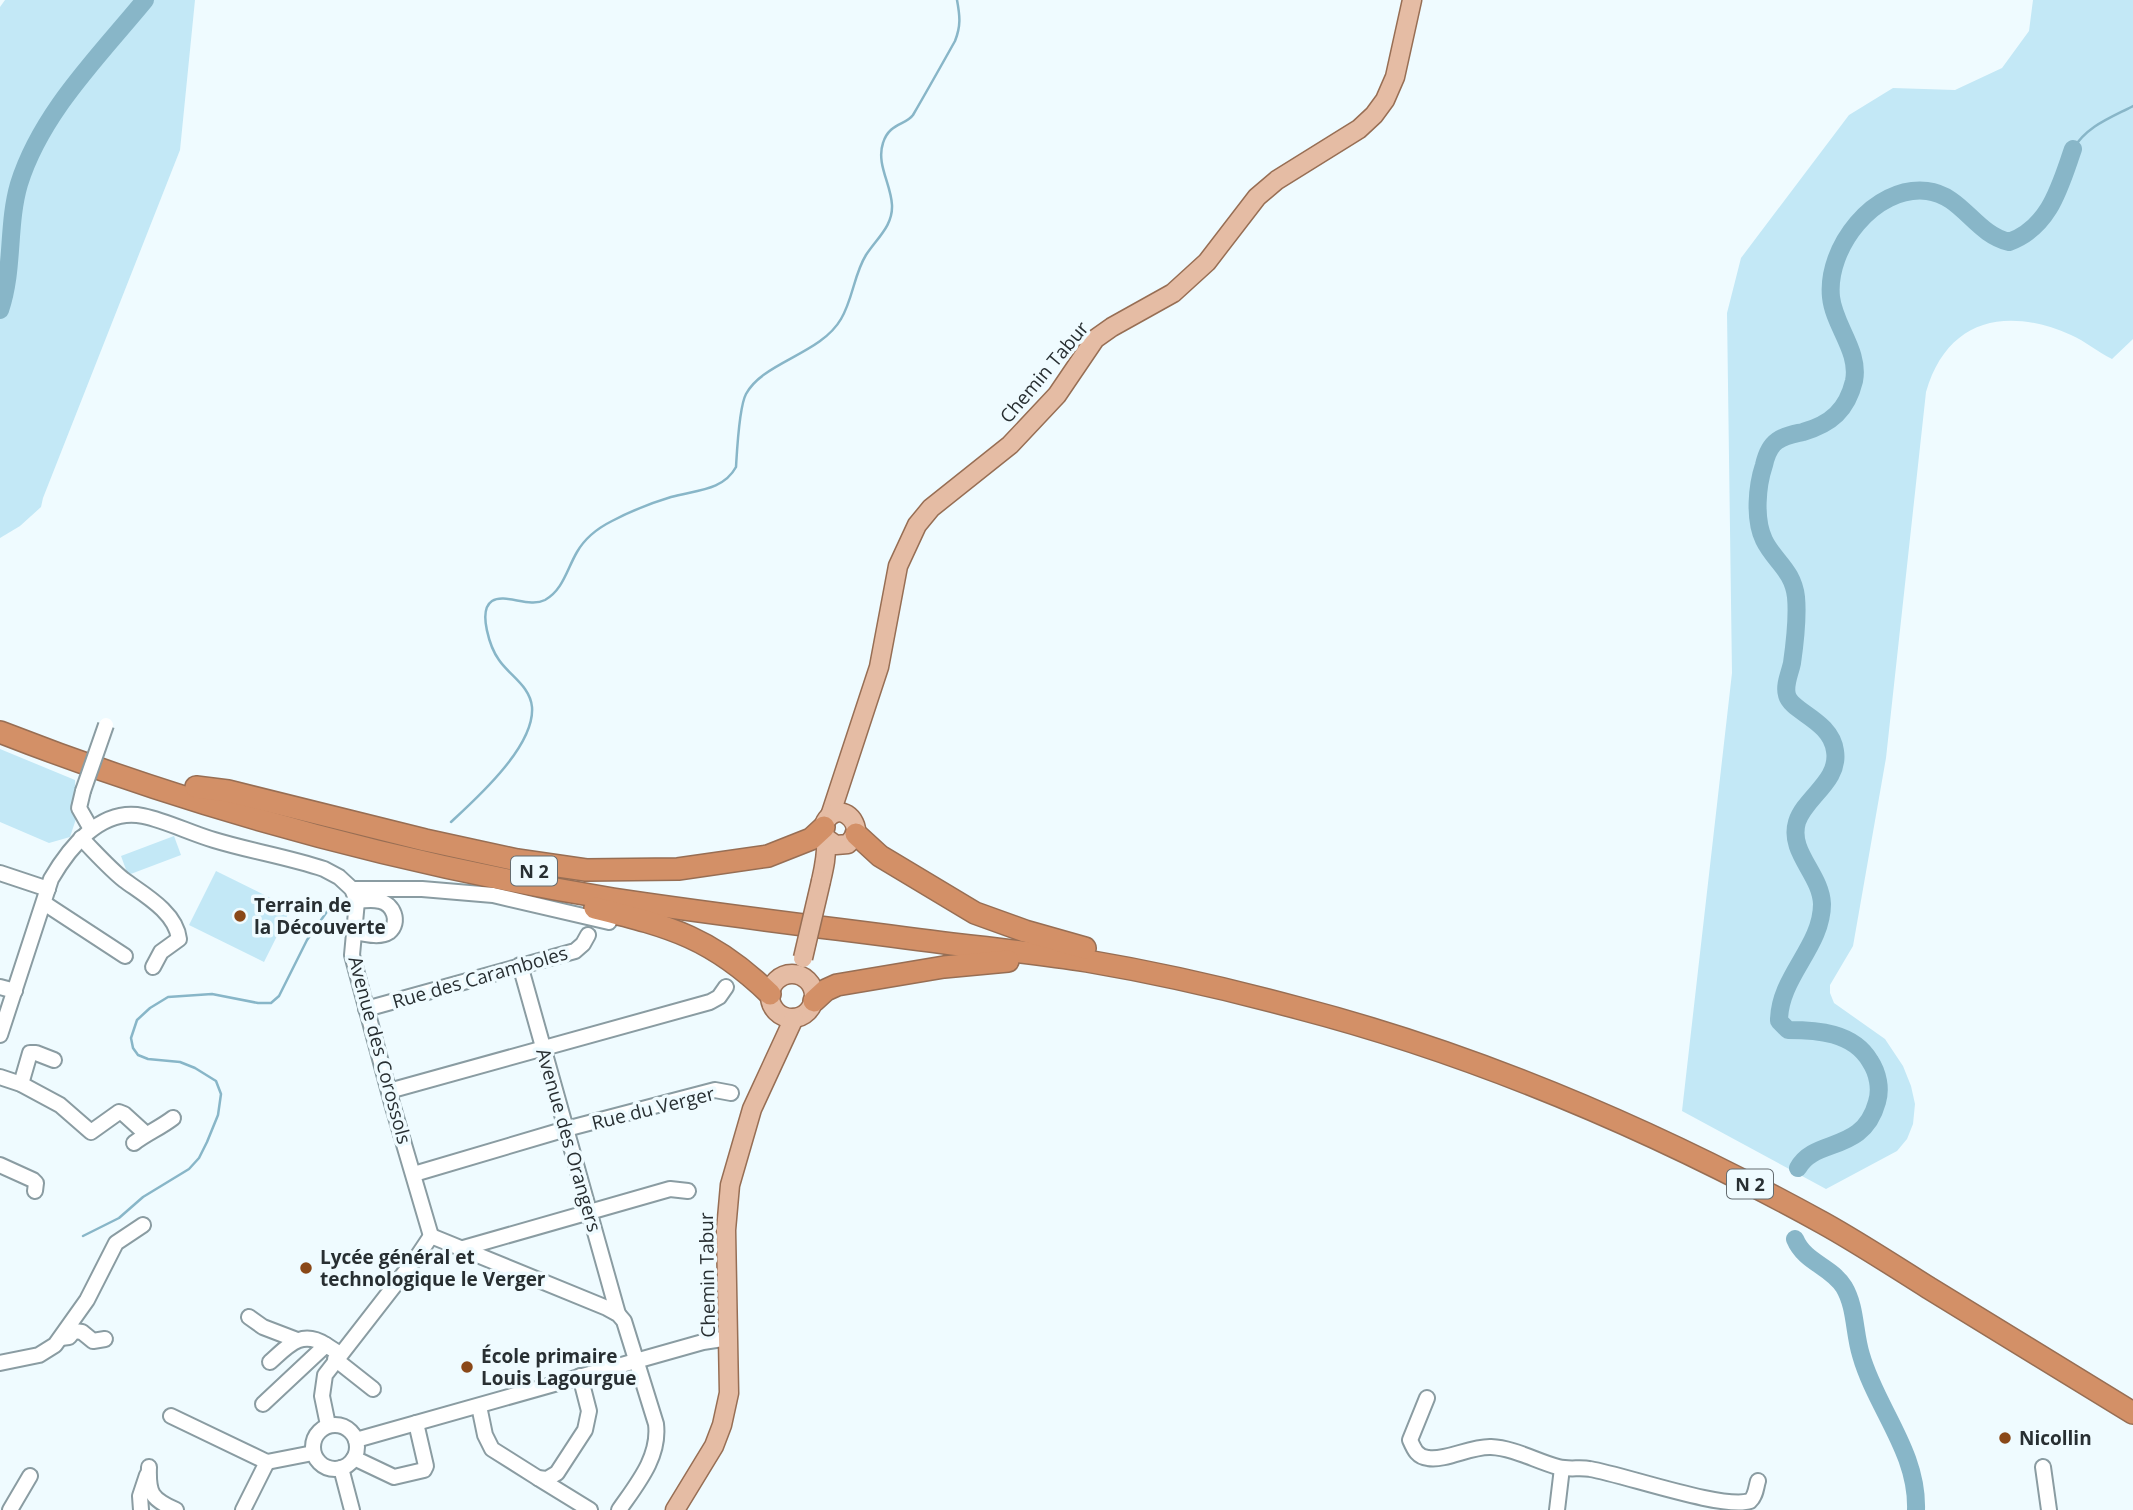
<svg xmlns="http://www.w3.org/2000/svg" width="2133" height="1510" viewBox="0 0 2133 1510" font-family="'Open Sans',sans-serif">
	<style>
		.green { fill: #c3e8f6 }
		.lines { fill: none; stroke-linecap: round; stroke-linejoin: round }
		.stream { stroke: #88b6c8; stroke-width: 2.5 }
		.river { stroke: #88b6c8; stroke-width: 18 }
		.minor-casing { stroke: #8a9ca2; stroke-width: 18 }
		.major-casing { stroke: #976e54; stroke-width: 21 }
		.highway-casing { stroke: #976e54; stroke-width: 24 }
		.minor { stroke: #fff; stroke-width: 14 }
		.major { stroke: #e5bca4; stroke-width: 18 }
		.highway { stroke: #d39067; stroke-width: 21 }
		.minor-bridge-casing { stroke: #8a9ca2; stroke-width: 18; stroke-linecap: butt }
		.major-bridge-casing { stroke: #976e54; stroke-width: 21; stroke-linecap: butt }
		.minor-bridge { stroke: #fff; stroke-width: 14 }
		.major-bridge { stroke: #e5bca4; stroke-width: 18 }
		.poi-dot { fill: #8a4818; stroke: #effbff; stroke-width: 2.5 }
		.labels { text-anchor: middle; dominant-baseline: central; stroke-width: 7; stroke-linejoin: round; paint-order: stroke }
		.shield { fill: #effbff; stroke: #646c70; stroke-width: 2 }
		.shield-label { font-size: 18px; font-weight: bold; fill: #282f32 }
		.street-label { font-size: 19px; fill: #282f32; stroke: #effbff }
		.poi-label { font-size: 19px; font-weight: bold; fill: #282f32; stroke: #effbff; text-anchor: start }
	</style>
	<rect width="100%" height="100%" fill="#effbff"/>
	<g class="green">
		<path d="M5 0H195L180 150 43 498 41 507 20 526 0 538V7Z"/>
		<path d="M2033 0H2133V339L2112 359C2098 352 2085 341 2071 335 2006 306 1947 319 1926 392L1886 758 1853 946 1830 985V993L1834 1003 1885 1039 1903 1066 1911 1086 1915 1104 1913 1124 1907 1139 1897 1151 1826 1189 1682 1111 1732 673 1727 313 1741 258 1849 115 1893 88 1955 90 2002 68 2029 31Z"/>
		<path d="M0 749 75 780 76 819 70 837 49 843 0 822Z"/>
		<path d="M174 836 181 855 128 875 121 856Z"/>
		<path d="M216 871 291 908 264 962 189 925Z"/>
	</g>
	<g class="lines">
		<g class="stream">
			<path d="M2073 149C2087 126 2110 118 2133 106"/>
			<path d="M451 822C477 798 535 746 532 707 530 686 510 676 499 660 491 649 477 611 492 601 505 593 529 608 545 600 563 590 567 569 577 552 585 538 598 528 612 521 631 511 651 503 671 497 695 490 723 491 736 467 737 451 739 407 746 394 763 362 821 354 841 319 853 299 854 274 866 255 877 238 893 226 892 205 891 184 876 164 883 143 889 123 906 125 913 115 927 91 941 66 955 41 961 26 960 16 957 0"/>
			<path d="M83 1236 119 1218 143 1197 189 1169 199 1158 207 1142 218 1115 221 1094 216 1081 195 1068 180 1062 148 1059 138 1055 133 1048 131 1038 137 1020 150 1008 168 997 212 994 258 1003H271L279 996 307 940 333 903"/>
		</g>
		<g class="river">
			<path d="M0 310C14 269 7 225 19 184 41 113 99 56 145 0"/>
			<path d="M1798 1168C1815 1137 1863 1154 1877 1102 1881 1089 1878 1073 1870 1061 1853 1032 1817 1030 1788 1030L1779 1021C1779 977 1822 947 1822 904 1821 874 1788 852 1797 822 1805 797 1840 781 1835 751 1831 720 1791 712 1787 695 1784 685 1790 673 1792 663 1795 642 1798 618 1796 597 1793 570 1774 561 1764 540 1754 519 1757 486 1764 465 1766 456 1770 446 1777 441 1785 435 1794 434 1803 432 1831 424 1847 410 1854 381 1860 351 1834 326 1831 297 1826 248 1874 185 1927 191 1962 195 1975 234 2009 242 2050 227 2060 186 2073 149"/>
			<path d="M1795 1239C1805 1263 1831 1266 1844 1287 1856 1307 1854 1333 1861 1355 1876 1408 1918 1452 1916 1510"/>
		</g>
		<defs>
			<g id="minor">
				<path d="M83 791 79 808 91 829"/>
				<path d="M81 838C95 852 109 868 124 880 143 894 176 912 179 939L161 952 153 967"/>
				<path d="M0 873 48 889"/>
				<path d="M352 889H422L493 895 609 922"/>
				<path d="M44 903 125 956"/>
				<path d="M355 932C365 934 380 938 389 932 401 922 393 904 380 901 373 899 365 900 357 901"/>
				<path d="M520 965 618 1314"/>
				<path d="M0 987 15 991"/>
				<path d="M366 1009 575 951 583 944 588 935"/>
				<path d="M0 1035 51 879C69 848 101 807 143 816 167 821 190 833 214 840 250 851 288 857 324 869L339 877 352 889 357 901 352 955 393 1107 431 1236"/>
				<path d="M0 1077 21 1084 60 1105 91 1132 119 1112 124 1114 146 1134"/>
				<path d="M21 1084 30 1053H36L54 1060"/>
				<path d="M389 1091 710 1002 719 997 726 987"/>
				<path d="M134 1143C147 1133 160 1128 173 1118"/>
				<path d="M0 1165 33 1180 36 1183 35 1191"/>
				<path d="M414 1174 566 1129 715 1090 731 1093"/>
				<path d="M431 1236 607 1308 618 1314 624 1321 656 1424C660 1457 637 1484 619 1510"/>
				<path d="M460 1249 670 1189 688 1191"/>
				<path d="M249 1317 263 1327 297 1340"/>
				<path d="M61 1338 69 1337 74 1331 82 1332 93 1341 105 1339"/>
				<path d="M335 1359 373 1389"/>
				<path d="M270 1362C288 1346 301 1329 326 1345"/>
				<path d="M0 1363 39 1355 55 1345 87 1300 116 1243 143 1225"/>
				<path d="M1427 1398 1410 1440C1414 1449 1417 1457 1428 1458 1446 1461 1471 1446 1491 1447 1514 1448 1536 1461 1558 1467 1569 1470 1580 1467 1590 1469 1625 1475 1723 1510 1750 1501 1756 1496 1756 1487 1758 1481"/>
				<path d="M263 1404 326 1345 340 1354"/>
				<path d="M479 1406 485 1435 492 1449 538 1478 547 1479 557 1473 585 1430 589 1411 580 1376"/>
				<path d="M171 1416 267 1462 313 1453"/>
				<path d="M328 1425 322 1396 325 1375 419 1254 431 1236"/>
				<circle cx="335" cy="1447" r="22"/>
				<path d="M356 1440 703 1342 729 1338"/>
				<path d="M354 1458 394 1477 424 1470 426 1466 416 1423"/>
				<path d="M149 1467C148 1493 151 1499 176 1510"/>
				<path d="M2043 1467 2049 1510"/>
				<path d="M341 1468 352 1510"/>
				<path d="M538 1478 590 1510"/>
				<path d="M10 1510 30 1476"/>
				<path d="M141 1510 140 1496 147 1475"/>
				<path d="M243 1510 267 1462"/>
				<path d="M1557 1510 1562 1468"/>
			</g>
			<g id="major">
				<path d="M830 816 879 667 898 566 917 525 931 508 1010 445 1057 395 1095 339 1112 327 1173 293 1207 262 1257 197 1277 180 1359 129 1374 115 1385 100 1395 77 1412 0"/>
				<path d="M821 881C824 868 827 855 826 841 825 833 821 827 827 819 839 803 858 818 856 834L848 844 836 845 826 838"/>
				<circle cx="792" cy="996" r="22"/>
				<path d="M675 1510 714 1446 722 1425 729 1393 726 1230 730 1185 752 1109 794 1018"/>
			</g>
			<g id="highway">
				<path d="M0 732C197 809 404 865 613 899 726 916 839 929 952 944 997 949 1042 954 1087 961 1158 973 1228 989 1298 1008 1482 1056 1656 1131 1823 1223 1859 1243 1894 1266 1929 1288 1997 1330 2065 1372 2133 1413"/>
				<path d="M196 787 228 791 425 840 517 860 586 870 678 869 768 856 811 839 824 827"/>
				<path d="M856 834 880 856 975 913 1025 931 1085 948"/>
				<path d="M595 908C672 927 712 938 770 994"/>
				<path d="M814 1001 826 990 837 985 944 967 1008 961"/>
			</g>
		</defs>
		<use href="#minor" class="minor-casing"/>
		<use href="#major" class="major-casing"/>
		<use href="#highway" class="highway-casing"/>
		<use href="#minor" class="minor"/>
		<use href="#major" class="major"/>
		<use href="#highway" class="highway"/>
		<defs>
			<path id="minor-bridge" d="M83 791 106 725"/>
			<path id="major-bridge" d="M803 958 821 881"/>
		</defs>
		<use href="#minor-bridge" class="minor-bridge-casing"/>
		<use href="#major-bridge" class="major-bridge-casing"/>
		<use href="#minor-bridge" class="minor-bridge"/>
		<use href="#major-bridge" class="major-bridge"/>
	</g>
	<g class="poi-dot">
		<circle cx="240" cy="916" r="7"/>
		<circle cx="306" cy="1268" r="7"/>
		<circle cx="467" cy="1367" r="7"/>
		<circle cx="2005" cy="1438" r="7"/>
	</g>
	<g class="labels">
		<g class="shield">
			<rect x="511" y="856.5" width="46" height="29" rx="5"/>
			<rect x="1727" y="1169.5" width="46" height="29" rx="5"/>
		</g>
		<g class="shield-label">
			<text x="534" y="871">N 2</text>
			<text x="1750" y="1184">N 2</text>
		</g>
		<g class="street-label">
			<text transform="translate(1044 372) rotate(-50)">Chemin Tabur</text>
			<text transform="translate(480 977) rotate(-16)">Rue des Caramboles</text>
			<text transform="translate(380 1050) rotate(75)">Avenue des Corossols</text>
			<text transform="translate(653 1108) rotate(-14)">Rue du Verger</text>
			<text transform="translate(569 1140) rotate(74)">Avenue des Orangers</text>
			<text transform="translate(707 1275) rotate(-91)">Chemin Tabur</text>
		</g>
		<g class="poi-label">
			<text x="254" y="905">Terrain de<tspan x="254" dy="22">la Découverte</tspan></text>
			<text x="320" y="1257">Lycée général et<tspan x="320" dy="22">technologique le Verger</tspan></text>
			<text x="481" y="1356">École primaire<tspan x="481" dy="22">Louis Lagourgue</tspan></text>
			<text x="2019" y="1438">Nicollin</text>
		</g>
	</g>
</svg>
